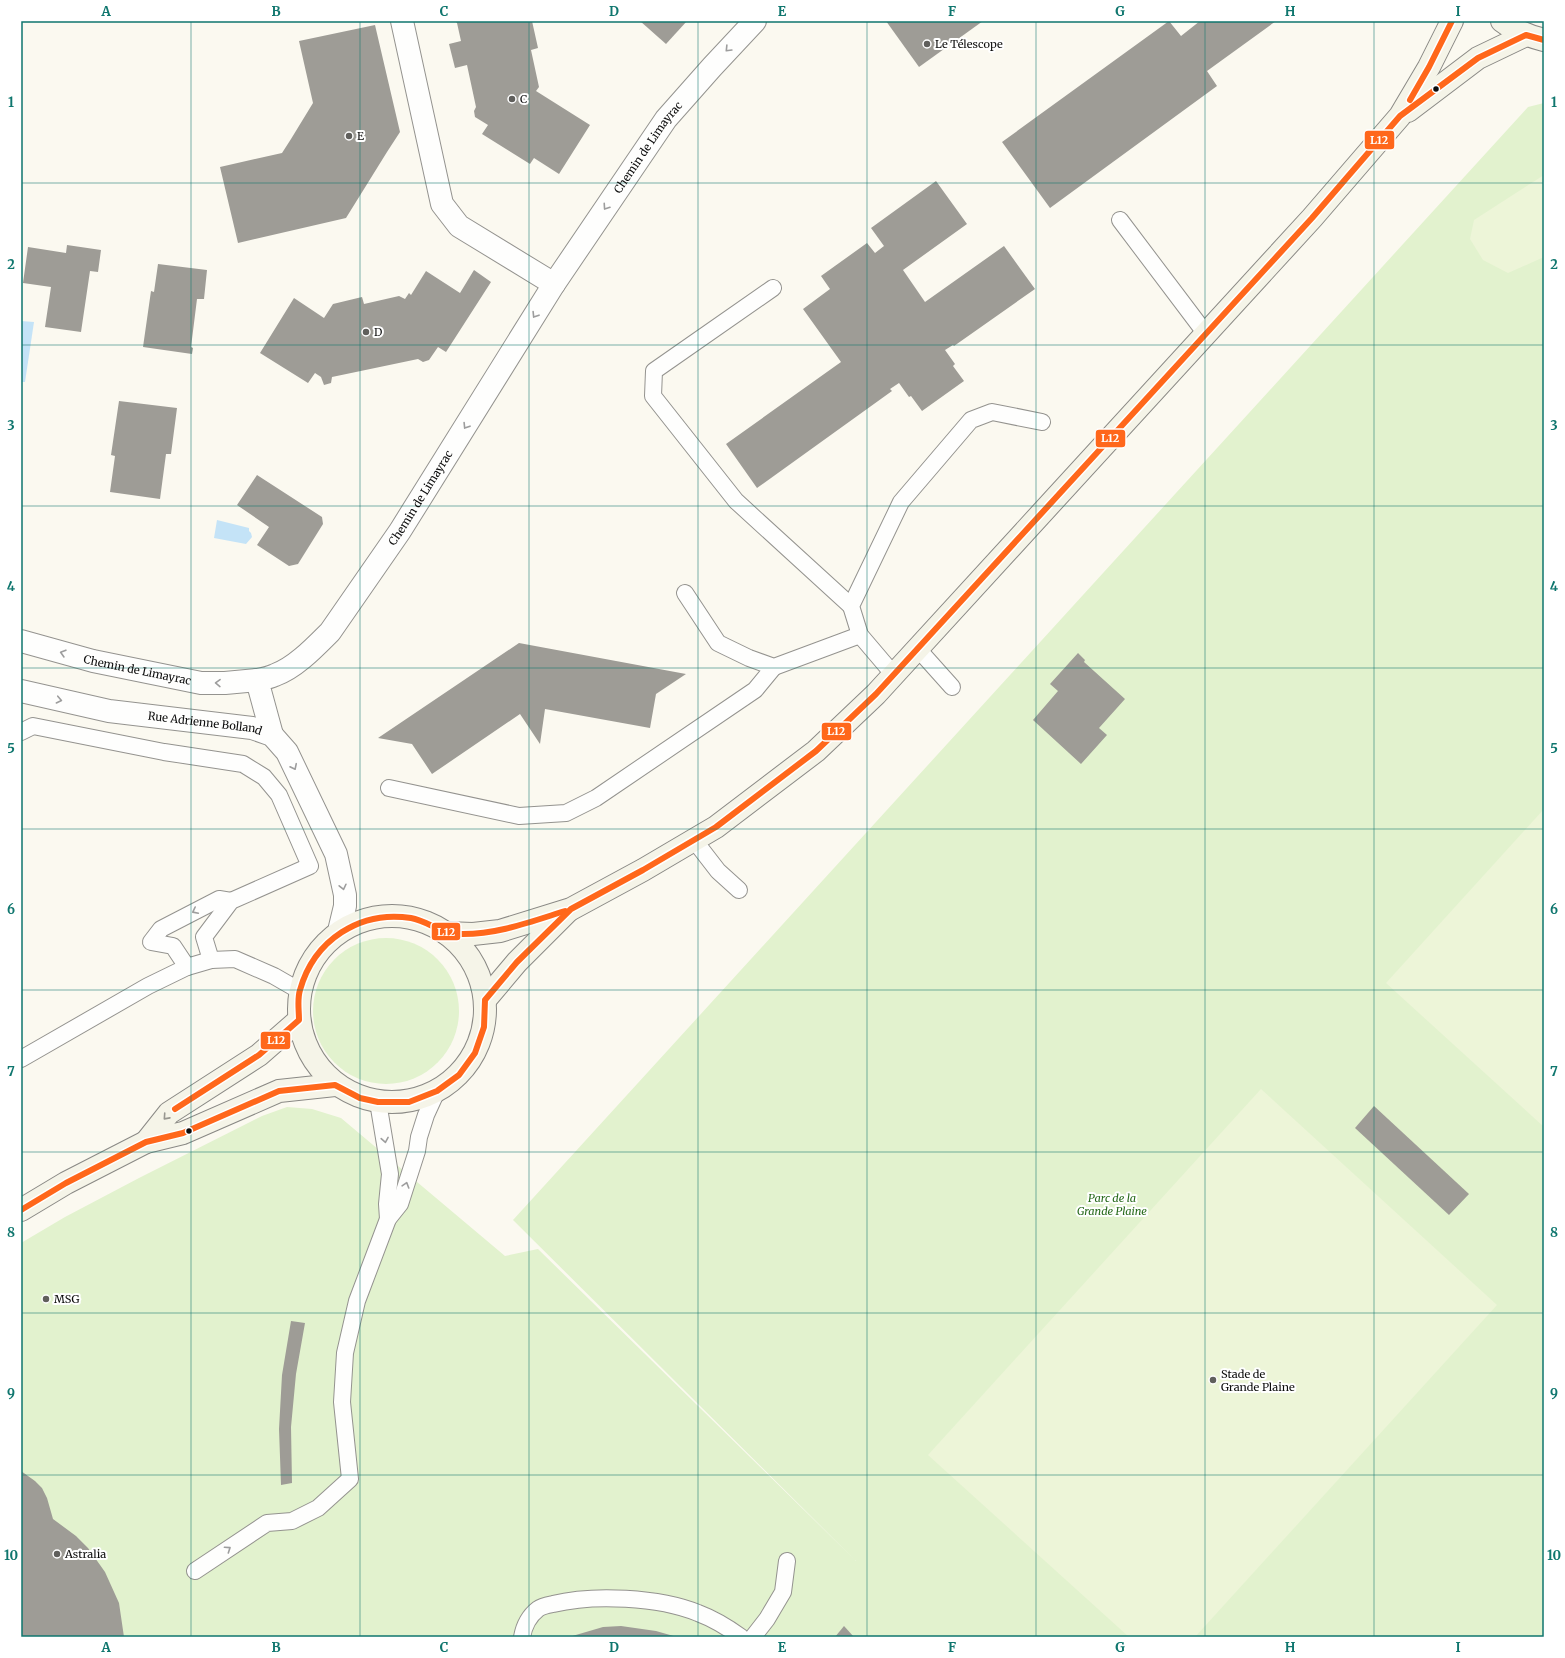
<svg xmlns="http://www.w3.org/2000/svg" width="1565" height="1658" viewBox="0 0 1565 1658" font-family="Merriweather,serif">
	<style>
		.green { fill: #e2f2ce }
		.pitch { fill: #edf5d8 }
		.water { fill: #c4e3f7 }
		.building { fill: #9e9c96 }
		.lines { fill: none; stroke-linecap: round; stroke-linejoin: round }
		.lane-casing { stroke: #94938f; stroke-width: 18 }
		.street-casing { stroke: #94938f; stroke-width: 24 }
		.secondary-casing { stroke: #8a8985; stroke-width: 24 }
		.lane { stroke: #fefefd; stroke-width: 16 }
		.street { stroke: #fefefd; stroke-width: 22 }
		.secondary { stroke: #f5f4e8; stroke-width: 22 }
		.bus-1-casing { stroke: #fff; stroke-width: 9 }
		.bus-1 { stroke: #ff671b; stroke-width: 6 }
		.oneway { stroke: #9d9d9d }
		.oneway2 { stroke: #989790 }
		.grid { fill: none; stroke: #0f766e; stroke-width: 1; stroke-opacity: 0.55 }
		.poi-dot { fill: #605f5c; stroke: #fff; stroke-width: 1.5 }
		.bus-dot { fill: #0c0c0c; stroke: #fff; stroke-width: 1.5 }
		.labels { text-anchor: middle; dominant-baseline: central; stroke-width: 4; stroke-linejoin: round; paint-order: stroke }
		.poi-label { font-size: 11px; fill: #0c0c0c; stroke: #fff; text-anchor: start }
		.street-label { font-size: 11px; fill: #0c0c0c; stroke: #fff }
		.park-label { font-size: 11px; font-style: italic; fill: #256819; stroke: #fff }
		.line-badge { stroke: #fff; stroke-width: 1.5 }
		.badge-label { font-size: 11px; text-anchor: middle; font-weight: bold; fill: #fff }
		.neatline { fill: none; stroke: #0f766e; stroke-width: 1.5 }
		.grid-label { font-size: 13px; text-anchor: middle; font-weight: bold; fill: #0f766e }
	</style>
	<rect width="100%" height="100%" fill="#fbf9f0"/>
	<g class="green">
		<path d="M1544 103V1637H21V1243L65 1217 139 1178 262 1116 287 1107 312 1109 341 1118 505 1256 538 1249 856 1561 513 1220 1528 107Z"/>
		<circle cx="386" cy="1011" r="73"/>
	</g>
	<g class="pitch">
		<path d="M1544 175V257L1508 273 1483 260 1470 239 1474 220Z"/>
		<path d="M1544 809V1127L1386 983Z"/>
		<path d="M1261 1089 1497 1305 1195 1637H1129L928 1455Z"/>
	</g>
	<g class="water">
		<path d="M21 321 34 322 25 382H21Z"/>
		<path d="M217 520 249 528V531L251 533 252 537 246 544 214 538Z"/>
	</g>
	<g class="building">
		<path d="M455 21H532L538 48 531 50 539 87 536 91 590 125 559 174 534 158 530 164 482 134 488 125 475 117 474 111 476 107 467 65 455 68 449 44 461 41 457 23Z"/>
		<path d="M640 21H687L666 44Z"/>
		<path d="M886 21H983L919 67Z"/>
		<path d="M1169 21 1181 36 1200 21H1276L1207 71 1217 86 1050 208 1002 142Z"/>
		<path d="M375 25 400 132 387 152 346 218 238 243 220 167 282 153 291 139 313 103 299 41Z"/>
		<path d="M936 181 967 224 903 270 925 302 1004 246 1035 289 954 346 953 345 945 350 955 364 953 366 964 381 922 411 911 396 909 397 899 383 890 389 892 391 757 488 726 444 841 362 803 309 830 289 821 276 867 243 875 253 884 246 871 228Z"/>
		<path d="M67 245 101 250 98 272 90 271 81 332 45 327 51 287 23 283 28 247 66 253Z"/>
		<path d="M158 264 207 270 204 299H197L191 347 193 348 192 354 143 347 151 291 154 292Z"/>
		<path d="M474 270 491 282 446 352 438 347 429 360 423 362 418 359 332 377 331 383 324 385 321 377 315 373 308 383 260 353 294 298 324 318 333 304 362 297 364 304 399 296 405 299 409 293 411 295 426 271 460 293Z"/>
		<path d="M119 401 177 408 171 454H166L160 499 110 492 115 456 111 455Z"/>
		<path d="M257 475 322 517 323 524 298 564 289 566 257 545 269 527 237 505Z"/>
		<path d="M519 643 686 674 656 694 650 728 545 709 540 744 520 714 432 774 412 744 378 738Z"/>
		<path d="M1078 653 1085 660 1084 662 1125 699 1099 728 1107 735 1081 764 1033 720 1058 691 1050 684Z"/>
		<path d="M1374 1106 1469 1194 1449 1215 1355 1128Z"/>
		<path d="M291 1321 305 1323 296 1374 291 1427 292 1483 281 1485 279 1429 282 1375Z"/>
		<path d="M21 1471 35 1481 42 1488 47 1498 53 1519 76 1536 88 1548 105 1572 119 1603 124 1637H21Z"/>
		<path d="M621 1626 656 1631 677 1637H569L603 1627Z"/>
		<path d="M844 1626 854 1637H835Z"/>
	</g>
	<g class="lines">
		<defs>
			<g id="lane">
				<path d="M1120 220 1206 334"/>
				<path d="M773 288 654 371 653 396 736 501 851 606"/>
				<path d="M685 593 718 643 749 658 774 667 860 635"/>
				<path d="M918 649 952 687"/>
				<path d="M894 675 860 635 851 606 901 502 971 420 992 412 1042 422"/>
				<path d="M21 732 33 726 164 752 243 764 264 777 279 795 310 866 231 901 204 937 211 960"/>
				<path d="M389 788 519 816 566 813 596 798 755 690 774 667"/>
				<path d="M694 840 718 871 739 890"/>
				<path d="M187 967 173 946 151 942 161 929 219 899 231 901"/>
				<path d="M21 1059 148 986 187 967 211 960 235 959 274 976 300 991"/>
				<path d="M378 1102 390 1174 387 1204 388 1219"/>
				<path d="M195 1571 267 1523 292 1521 318 1508 350 1479 342 1402 345 1353 357 1301 388 1219 400 1204 417 1151 419 1137 426 1115 437 1091"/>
				<path d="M522 1637C524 1626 529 1616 538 1609 542 1606 548 1605 553 1604 593 1594 659 1597 698 1613 714 1619 727 1627 741 1637"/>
				<path d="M753 1637 767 1619 783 1592 787 1561"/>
			</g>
			<g id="street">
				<path d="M402 21 442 204 459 226 554 284"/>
				<path id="s1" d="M21 641 93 661 201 683H225L257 680"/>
				<path id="s2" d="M21 691 109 711 252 728 272 735 287 752 336 854 345 895V906L339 931"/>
				<path id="s3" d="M272 735 257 680C263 679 269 678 275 675 295 668 315 647 330 632L400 531 554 284 666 119 712 67 755 21"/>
			</g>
			<g id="secondary">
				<path d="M1502 21C1515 31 1528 36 1544 40"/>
				<path d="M1408 111 1478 58 1526 35"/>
				<circle cx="392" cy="1009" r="93"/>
				<path d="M446 933 473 934 500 931 571 909 643 870 716 827 816 751 876 694 1312 218 1400 116 1429 67 1452 21"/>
				<path d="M485 1000 517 962 568 911"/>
				<path d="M146 1142 169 1113 259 1055 299 1020"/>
				<path d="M21 1210 66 1183 146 1142 183 1133 279 1091 335 1085"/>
			</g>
		</defs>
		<use href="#lane" class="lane-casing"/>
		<use href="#street" class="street-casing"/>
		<use href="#secondary" class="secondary-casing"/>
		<use href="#lane" class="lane"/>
		<use href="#street" class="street"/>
		<use href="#secondary" class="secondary"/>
		<defs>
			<g id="bus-1">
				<path d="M1410 100 1429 67 1452 21"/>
				<path d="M175 1109 259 1055 299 1020C299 1010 297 999 300 990 314 940 360 910 411 918 428 921 441 934 459 934 496 935 530 922 565 911"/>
				<path d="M21 1210 66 1183 146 1142 183 1133 279 1091 335 1085 360 1098 378 1102H409L437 1091 459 1075 475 1053 484 1027 485 1000 517 962 571 909 643 870 716 827 816 751 876 694 1312 218 1400 116 1478 58 1526 35 1544 40"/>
			</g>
		</defs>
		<use href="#bus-1" class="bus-1-casing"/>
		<use href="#bus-1" class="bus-1"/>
	</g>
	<defs><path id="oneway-chevron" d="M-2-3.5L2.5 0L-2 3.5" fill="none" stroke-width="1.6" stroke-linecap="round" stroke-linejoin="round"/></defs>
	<g class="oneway">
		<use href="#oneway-chevron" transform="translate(728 49) rotate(134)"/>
		<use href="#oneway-chevron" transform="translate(606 207) rotate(124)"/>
		<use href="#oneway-chevron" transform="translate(535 315) rotate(122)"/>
		<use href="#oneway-chevron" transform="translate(466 426) rotate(122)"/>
		<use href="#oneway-chevron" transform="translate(63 653) rotate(-164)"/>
		<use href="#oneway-chevron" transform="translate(218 683) rotate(-179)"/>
		<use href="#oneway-chevron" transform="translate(59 700) rotate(12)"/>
		<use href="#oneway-chevron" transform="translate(294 767) rotate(64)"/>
		<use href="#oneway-chevron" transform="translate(343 887) rotate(77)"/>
		<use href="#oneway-chevron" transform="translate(195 911) rotate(153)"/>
		<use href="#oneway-chevron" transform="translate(385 1140) rotate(80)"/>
		<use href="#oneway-chevron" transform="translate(406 1185) rotate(-73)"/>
		<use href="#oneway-chevron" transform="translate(228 1549) rotate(-34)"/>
	</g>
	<use class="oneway2" href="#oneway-chevron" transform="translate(166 1117) rotate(132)"/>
	<path class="grid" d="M191 21V1637M360 21V1637M529 21V1637M698 21V1637M867 21V1637M1036 21V1637M1205 21V1637M1374 21V1637M21 183H1544M21 345H1544M21 506H1544M21 668H1544M21 829H1544M21 990H1544M21 1152H1544M21 1313H1544M21 1475H1544"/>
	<g class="poi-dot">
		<circle cx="927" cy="44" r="4"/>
		<circle cx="512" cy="99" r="4"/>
		<circle cx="349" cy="136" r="4"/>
		<circle cx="366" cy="332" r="4"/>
		<circle cx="46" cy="1299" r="4"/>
		<circle cx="1213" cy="1380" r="4"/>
		<circle cx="57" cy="1554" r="4"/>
	</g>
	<g class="bus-dot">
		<circle cx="1436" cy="89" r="3.5"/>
		<circle cx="189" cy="1131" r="3.5"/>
	</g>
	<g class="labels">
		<g class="poi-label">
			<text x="935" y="44">Le Télescope</text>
			<text x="520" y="99">C</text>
			<text x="357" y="136">E</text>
			<text x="374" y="332">D</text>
			<text x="54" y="1299">MSG</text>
			<text x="1221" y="1374">Stade de<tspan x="1221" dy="13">Grande Plaine</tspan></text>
			<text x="65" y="1554">Astralia</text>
		</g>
		<g class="street-label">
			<text stroke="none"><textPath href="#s3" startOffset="726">Chemin de Limayrac</textPath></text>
			<text stroke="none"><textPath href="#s3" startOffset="308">Chemin de Limayrac</textPath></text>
			<text stroke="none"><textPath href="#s1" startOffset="120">Chemin de Limayrac</textPath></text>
			<text stroke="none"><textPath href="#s2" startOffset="187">Rue Adrienne Bolland</textPath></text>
		</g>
		<g class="park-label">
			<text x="1112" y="1198">Parc de la<tspan x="1112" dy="13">Grande Plaine</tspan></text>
		</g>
	</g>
	<g class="line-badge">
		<rect x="1364" y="130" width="31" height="20" rx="4" fill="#ff671b"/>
		<rect x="1095" y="429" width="31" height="19" rx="4" fill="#ff671b"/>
		<rect x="821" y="722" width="31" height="19" rx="4" fill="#ff671b"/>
		<rect x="431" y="922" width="30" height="19" rx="4" fill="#ff671b"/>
		<rect x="260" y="1031" width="31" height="19" rx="4" fill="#ff671b"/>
	</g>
	<g class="badge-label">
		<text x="1379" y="144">L12</text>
		<text x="1110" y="442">L12</text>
		<text x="836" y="735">L12</text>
		<text x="446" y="936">L12</text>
		<text x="276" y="1044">L12</text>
	</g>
	<rect width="1565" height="1658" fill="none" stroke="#ffffff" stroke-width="44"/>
	<rect x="22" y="22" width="1521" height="1614" class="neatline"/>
	<g class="grid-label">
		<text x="106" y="16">A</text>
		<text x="276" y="16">B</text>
		<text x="444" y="16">C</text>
		<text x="614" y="16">D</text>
		<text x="782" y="16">E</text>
		<text x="952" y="16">F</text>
		<text x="1120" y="16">G</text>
		<text x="1290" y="16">H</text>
		<text x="1458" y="16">I</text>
		<text x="11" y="107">1</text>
		<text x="1554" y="107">1</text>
		<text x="11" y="269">2</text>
		<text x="1554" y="269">2</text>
		<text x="11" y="430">3</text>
		<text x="1554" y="430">3</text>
		<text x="11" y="591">4</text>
		<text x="1554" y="591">4</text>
		<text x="11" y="753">5</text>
		<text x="1554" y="753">5</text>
		<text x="11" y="914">6</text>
		<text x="1554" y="914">6</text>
		<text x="11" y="1076">7</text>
		<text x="1554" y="1076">7</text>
		<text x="11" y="1237">8</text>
		<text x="1554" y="1237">8</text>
		<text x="11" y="1398">9</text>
		<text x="1554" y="1398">9</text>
		<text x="11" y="1560">10</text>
		<text x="1554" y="1560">10</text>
		<text x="106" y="1652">A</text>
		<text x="276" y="1652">B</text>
		<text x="444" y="1652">C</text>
		<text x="614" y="1652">D</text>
		<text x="782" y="1652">E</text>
		<text x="952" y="1652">F</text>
		<text x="1120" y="1652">G</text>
		<text x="1290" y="1652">H</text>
		<text x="1458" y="1652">I</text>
	</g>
</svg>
